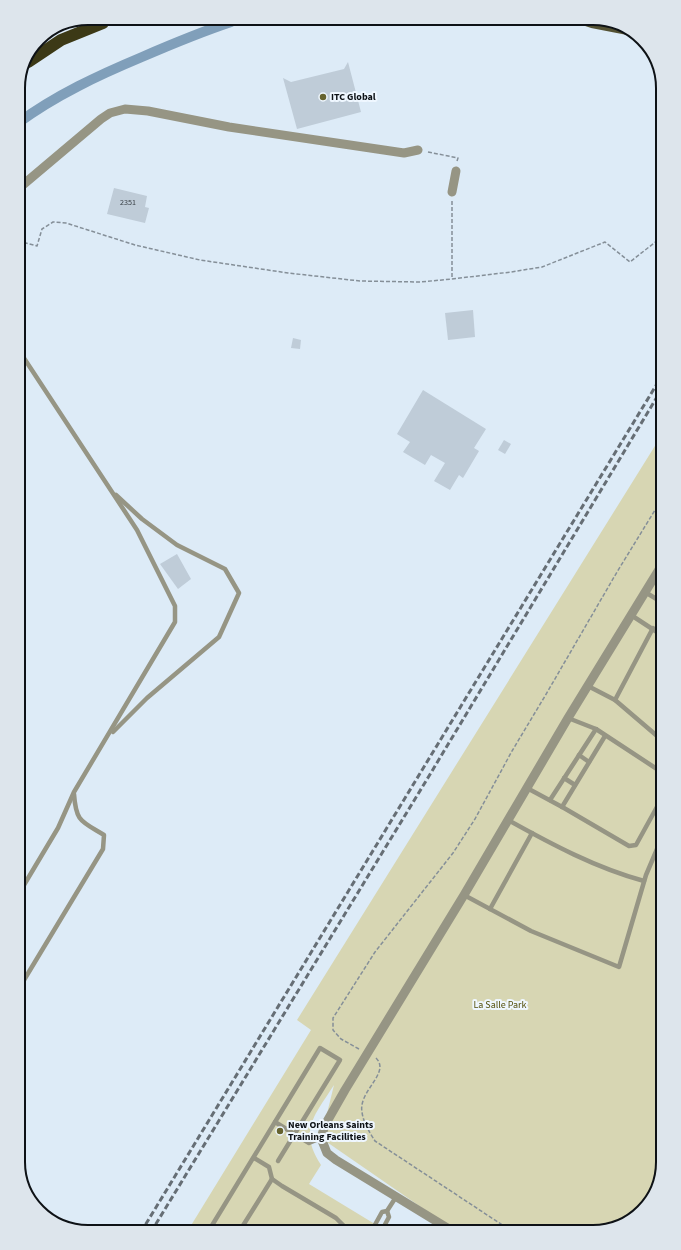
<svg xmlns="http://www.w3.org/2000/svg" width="681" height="1250" viewBox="0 0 681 1250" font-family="'Source Sans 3',sans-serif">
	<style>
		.green { fill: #d7d6b3 }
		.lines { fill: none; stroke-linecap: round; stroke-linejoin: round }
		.canal { stroke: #809fba; stroke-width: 10 }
		.building { fill: #bfccd8 }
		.path { stroke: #858f98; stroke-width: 1.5; stroke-dasharray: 4 2; stroke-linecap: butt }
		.service { stroke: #969584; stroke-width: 4.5 }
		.minor { stroke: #969584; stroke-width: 9 }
		.primary { stroke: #535133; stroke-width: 10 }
		.motorway { stroke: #3c3916; stroke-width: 12 }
		.rail { stroke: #666e75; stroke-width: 3; stroke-dasharray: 6 3; stroke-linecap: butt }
		.poi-dot { fill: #66632f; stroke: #eff7ff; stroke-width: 1.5 }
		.labels { text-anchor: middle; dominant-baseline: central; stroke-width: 4; stroke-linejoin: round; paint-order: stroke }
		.number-label { font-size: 8px; fill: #3a4046 }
		.poi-label { font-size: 10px; font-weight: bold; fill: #0e1216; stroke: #eff7ff; text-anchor: start }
		.park-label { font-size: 10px; fill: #54500c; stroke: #eff7ff }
		.rim { fill: none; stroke: #0e1216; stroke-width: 2 }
	</style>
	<rect width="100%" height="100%" fill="#ddebf7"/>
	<path class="green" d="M663 433V1162L651 1201 620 1227 593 1232H457L321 1138 334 1085C315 1115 298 1130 321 1165L309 1184 388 1232H187L311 1030 297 1020Z"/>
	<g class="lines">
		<path class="canal" d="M18 123C56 95 99 75 142 57 172 44 201 32 231 22"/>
	</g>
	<g class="building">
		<path d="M348 62 361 112 297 129 283 78 291 82 344 69Z"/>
		<path d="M114 188 147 196 145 207 149 208 145 223 107 214Z"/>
		<path d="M473 310 475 337 448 340 445 313Z"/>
		<path d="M293 338 301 340 300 349 291 348Z"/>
		<path d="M423 390 486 429 474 448 479 451 463 478 459 475 450 490 434 481 445 463 431 455 425 465 403 452 410 442 397 434Z"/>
		<path d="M504 440 511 444 505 454 498 450Z"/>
		<path d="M177 554 191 579 178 589 160 564Z"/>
	</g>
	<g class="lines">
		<g class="path">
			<path d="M428 152 458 158 457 161"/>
			<path d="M452 201V279L511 272 542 267 605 242 630 262 663 236"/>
			<path d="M18 241 37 246 42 229 53 222 66 223 135 245 200 260 288 273 360 281 420 282 452 279"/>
			<path d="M359 1049 341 1039 333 1030V1018L375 952 453 853 475 819 512 751 545 696 617 572 663 497"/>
			<path d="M376 1058C391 1073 358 1091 362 1112 363 1122 370 1133 375 1141L513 1232"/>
		</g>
		<g class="service">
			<path d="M645 592 663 603"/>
			<path d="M631 615 663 636"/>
			<path d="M588 686 615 700 663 741"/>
			<path d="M615 700 653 628"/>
			<path d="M568 718 596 729 663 773"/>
			<path d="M113 732 147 698 219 637 239 593 225 569 177 545 142 519 116 495"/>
			<path d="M579 755 589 762"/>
			<path d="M564 778 575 785"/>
			<path d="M527 788 564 808 629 846 636 845 663 796"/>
			<path d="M550 800 596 729"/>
			<path d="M562 807 605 736"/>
			<path d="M508 820C551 844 596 868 644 881"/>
			<path d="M18 895 58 828 74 792 175 622V606L137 530 18 349"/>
			<path d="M464 895 531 931 619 967 646 875 663 835"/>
			<path d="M490 909 532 833"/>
			<path d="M18 990 103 849 104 835C81 821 76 822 74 794"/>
			<path d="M275 1122 320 1048 340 1060 278 1161"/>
			<path d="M254 1158 269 1167 272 1179 282 1186 336 1218 350 1232"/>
			<path d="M208 1232 275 1122 309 1143 321 1138"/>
			<path d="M239 1232 272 1179"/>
			<path d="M371 1232 382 1212 387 1211 396 1197"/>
			<path d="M381 1232 389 1217 387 1211"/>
		</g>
		<g class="minor">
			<path d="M18 189 101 119 110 113 125 109 148 111 229 127 404 153 418 150"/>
			<path d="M452 192 456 171"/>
			<path d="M454 1232 336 1160 327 1153 321 1138 325 1125 345 1090 464 895 568 718 663 563"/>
		</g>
		<path class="primary" d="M577 18 592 23 628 30"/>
		<path class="motorway" d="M28 62 61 40 103 23"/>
		<g class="rail">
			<path d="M141 1232 663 374"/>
			<path d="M151 1232 429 776 663 387"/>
		</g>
	</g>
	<g class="poi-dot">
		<circle cx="323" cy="97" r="4"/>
		<circle cx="280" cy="1131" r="4"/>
	</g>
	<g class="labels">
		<g class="number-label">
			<text x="128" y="202">2351</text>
		</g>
		<g class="poi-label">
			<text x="331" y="97">ITC Global</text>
			<text x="288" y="1125">New Orleans Saints<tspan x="288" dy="12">Training Facilities</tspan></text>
		</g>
		<g class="park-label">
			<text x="500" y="1005">La Salle Park</text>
		</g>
	</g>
	<path d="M0 0H681V1250H0ZM88 25H593A63 63 0 0 1 656 88V1162A63 63 0 0 1 593 1225H88A63 63 0 0 1 25 1162V88A63 63 0 0 1 88 25Z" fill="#dde5ec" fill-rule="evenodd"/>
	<path class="rim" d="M88 25H593A63 63 0 0 1 656 88V1162A63 63 0 0 1 593 1225H88A63 63 0 0 1 25 1162V88A63 63 0 0 1 88 25Z"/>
</svg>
